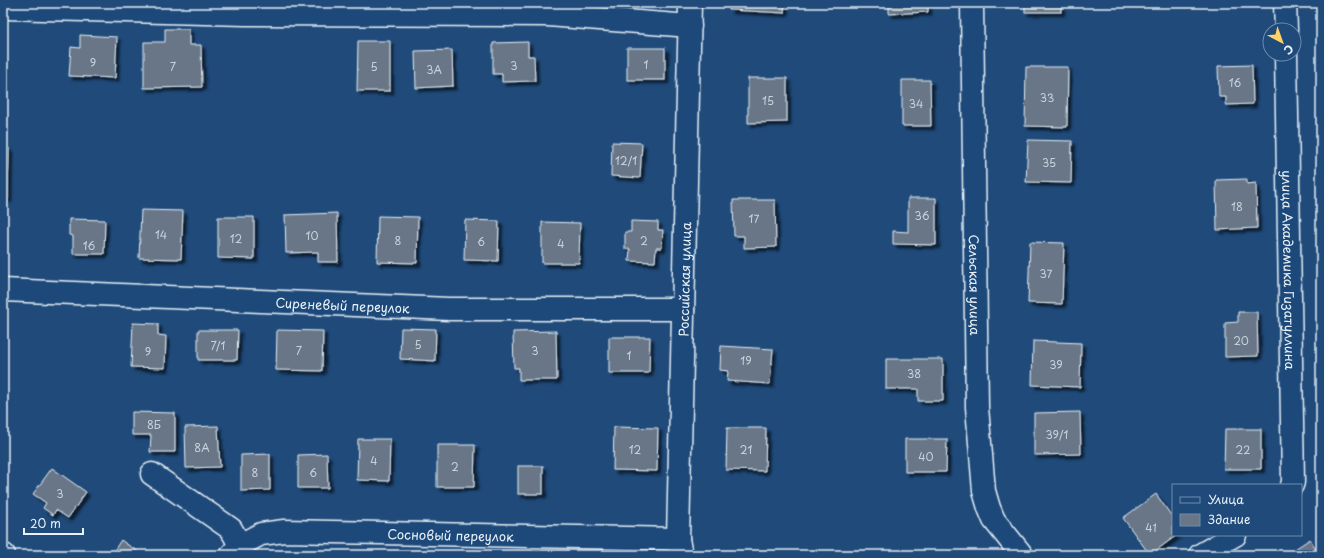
<svg xmlns="http://www.w3.org/2000/svg" width="1324" height="558" viewBox="0 0 1324 558" font-family="'Playpen Sans',sans-serif">
	<style>
		.building { fill: #687687; stroke: #e8f1f8; filter: url(#shadow) }
		.lines { fill: none; stroke-linecap: round; stroke-linejoin: round }
		.minor-casing { stroke: #e8f1f8; stroke-width: 25 }
		.minor { stroke: #1f4a7a; stroke-width: 22 }
		.labels { text-anchor: middle; dominant-baseline: central; stroke-width: 3; stroke-linejoin: round; paint-order: stroke }
		.number-label { font-size: 11px; fill: #c8d2dc }
		.street-label { font-size: 13px; fill: #e8f1f8; stroke: #1f4a7a }
	</style>
	<defs>
		<filter id="shadow"><feDropShadow dx="3.5" dy="3.5" stdDeviation="1" flood-color="#0009"/></filter>
	</defs>
	<rect width="100%" height="100%" fill="#1f4a7a"/>
	<filter id="ink" filterUnits="userSpaceOnUse"><feTurbulence type="fractalNoise" baseFrequency=".025" numOctaves="2"/><feDisplacementMap in="SourceGraphic" scale="8" xChannelSelector="R" yChannelSelector="G"/><feConvolveMatrix kernelMatrix="1 2 1 2 8 2 1 2 1" color-interpolation-filters="sRGB"/></filter>
	<g filter="url(#ink)">
		<g class="building">
			<path d="M729 3H785L784 13 729 10Z"/>
			<path d="M889 3H928V12L889 14Z"/>
			<rect x="1025" y="3" width="36" height="9"/>
			<path d="M165 29H189V45H201L202 87 144 88V42H165Z"/>
			<path d="M80 35 117 37 115 78 69 76 71 47 80 48Z"/>
			<path d="M358 41H390V91H357Z"/>
			<path d="M528 42V56H534L535 81 502 82V74H493V43Z"/>
			<rect x="627" y="48" width="38" height="32"/>
			<path d="M452 50 453 86 416 88 415 51Z"/>
			<path d="M1252 65 1253 104 1226 105V97H1219L1218 66Z"/>
			<path d="M1026 67H1068L1067 127 1025 126Z"/>
			<path d="M748 78H787V122L748 123Z"/>
			<path d="M902 80H930L931 126H902Z"/>
			<path d="M1028 140 1072 141 1071 183 1026 182Z"/>
			<path d="M612 142 642 143 640 178 611 176Z"/>
			<path d="M3 148H9L8 199H3Z"/>
			<path d="M1247 179V184L1256 183 1257 228 1217 230 1216 180Z"/>
			<path d="M908 198H936V245L893 244V231L908 232Z"/>
			<path d="M733 200H775L776 247 744 248V236H734Z"/>
			<path d="M141 210 183 211 181 259 139 258Z"/>
			<path d="M337 213 338 262H318V252L286 253 285 215Z"/>
			<path d="M378 216 418 217 417 263 377 262Z"/>
			<path d="M218 217H254V259L218 258Z"/>
			<path d="M69 219 105 220 104 254H73V236L69 235Z"/>
			<path d="M465 220 499 221 498 261 464 260Z"/>
			<path d="M631 221 658 222V230H663L662 248H656L655 262 629 261 630 249H625V232H631Z"/>
			<path d="M542 222 580 223 579 263H542Z"/>
			<path d="M1030 242 1064 243 1062 304 1028 303Z"/>
			<path d="M1238 312H1257L1258 356 1225 357V323L1238 322Z"/>
			<path d="M133 323 158 324V335L166 336 165 368 131 367Z"/>
			<path d="M401 328 436 329 435 361 400 359Z"/>
			<path d="M198 330H238L237 360H198Z"/>
			<path d="M277 330 323 331 322 371 276 370Z"/>
			<path d="M556 331 557 380H519V368H514L513 332Z"/>
			<path d="M609 337H650L649 373H609Z"/>
			<path d="M1033 341 1081 343 1080 387 1032 385Z"/>
			<path d="M721 346 773 349 770 384 727 381 728 371 720 370Z"/>
			<path d="M886 359H943V401H918V389H886Z"/>
			<path d="M132 412 175 413V452H150L151 435H132Z"/>
			<path d="M1080 412 1081 454 1034 455V413Z"/>
			<path d="M218 426 220 467 186 468 185 427Z"/>
			<path d="M614 427 658 428 657 471 613 470Z"/>
			<path d="M727 428H766L765 471 726 470Z"/>
			<path d="M1225 429H1261V469H1224Z"/>
			<path d="M358 439H390L389 481 357 480Z"/>
			<path d="M905 439H947L946 472H905Z"/>
			<path d="M437 445H475L474 487H437Z"/>
			<path d="M270 454V490L241 491V455Z"/>
			<path d="M327 454 328 488H298V455Z"/>
			<rect x="518" y="466" width="25" height="28"/>
			<path d="M52 468 86 492 68 518 56 510 53 515 43 508 46 503 33 494Z"/>
			<rect x="1318" y="482" width="3" height="17"/>
			<path d="M1156 494 1173 518V535H1177L1150 555 1123 518Z"/>
			<path d="M1310 539 1318 552 1314 555H1286Z"/>
			<path d="M121 540 125 543 143 555H111Z"/>
		</g>
		<g class="lines">
			<defs>
				<g id="minor">
					<path id="s1" d="M972 3 977 407 984 491 989 508 994 520 1022 555"/>
					<path d="M1285 3 1286 30"/>
					<path d="M3 8 245 14 548 15 690 26"/>
					<path id="s2" d="M1286 54 1293 482 1292 485"/>
					<path id="s3" d="M3 290 449 309H683"/>
					<path d="M152 474 231 529 240 545"/>
					<path d="M3 555H4"/>
					<path id="s4" d="M231 555 240 545 261 534 284 531 678 539"/>
					<path id="s5" d="M681 555 678 539 690 3"/>
					<path d="M1200 555 1235 535"/>
				</g>
			</defs>
			<use href="#minor" class="minor-casing"/>
			<use href="#minor" class="minor"/>
		</g>
	</g>
	<g class="labels">
		<g class="number-label">
			<text x="93" y="62">9</text>
			<text x="646" y="64">1</text>
			<text x="514" y="65">3</text>
			<text x="173" y="66">7</text>
			<text x="374" y="66">5</text>
			<text x="434" y="69">3А</text>
			<text x="1235" y="82">16</text>
			<text x="1047" y="97">33</text>
			<text x="768" y="100">15</text>
			<text x="916" y="103">34</text>
			<text x="626" y="160">12/1</text>
			<text x="1049" y="162">35</text>
			<text x="1237" y="206">18</text>
			<text x="922" y="215">36</text>
			<text x="754" y="218">17</text>
			<text x="161" y="234">14</text>
			<text x="312" y="235">10</text>
			<text x="236" y="238">12</text>
			<text x="398" y="240">8</text>
			<text x="644" y="240">2</text>
			<text x="481" y="241">6</text>
			<text x="561" y="243">4</text>
			<text x="89" y="245">16</text>
			<text x="1046" y="273">37</text>
			<text x="1241" y="340">20</text>
			<text x="418" y="344">5</text>
			<text x="218" y="345">7/1</text>
			<text x="299" y="350">7</text>
			<text x="535" y="350">3</text>
			<text x="148" y="351">9</text>
			<text x="629" y="355">1</text>
			<text x="746" y="360">19</text>
			<text x="1056" y="364">39</text>
			<text x="914" y="373">38</text>
			<text x="154" y="424">8Б</text>
			<text x="1057" y="434">39/1</text>
			<text x="202" y="447">8А</text>
			<text x="635" y="449">12</text>
			<text x="746" y="449">21</text>
			<text x="1243" y="449">22</text>
			<text x="926" y="456">40</text>
			<text x="374" y="460">4</text>
			<text x="455" y="466">2</text>
			<text x="255" y="472">8</text>
			<text x="313" y="472">6</text>
			<text x="60" y="493">3</text>
			<text x="1151" y="527">41</text>
		</g>
		<g class="street-label">
			<text stroke="none"><textPath href="#s2" startOffset="216">улица Академика Гизатуллина</textPath></text>
			<text stroke="none"><textPath href="#s5" startOffset="276">Российская улица</textPath></text>
			<text stroke="none"><textPath href="#s1" startOffset="282">Сельская улица</textPath></text>
			<text stroke="none"><textPath href="#s3" startOffset="340">Сиреневый переулок</textPath></text>
			<text stroke="none"><textPath href="#s4" startOffset="227">Сосновый переулок</textPath></text>
		</g>
	</g>
	<rect width="1324" height="558" fill="none" stroke="#1f4a7a" stroke-width="16"/>
	<rect x="8" y="8" width="1308" height="542" fill="none" stroke="#e8f1f8" stroke-width="1.5" filter="url(#ink)"/>
	<rect x="1172" y="484" width="130" height="52" fill="#1f4a7a" stroke="#6f8dac"/>
	<rect x="1180" y="497" width="20" height="6" fill="#1f4a7a" stroke="#6f8dac"/>
	<text x="1208" y="504" font-size="12" fill="#e8f1f8">Улица</text>
	<rect x="1180" y="514" width="20" height="12" fill="#687687" stroke="#6f8dac"/>
	<text x="1208" y="524" font-size="12" fill="#e8f1f8">Здание</text>
	<g transform="translate(1282 42) rotate(139)"><circle r="19" fill="#1f4a7a" stroke="#6f8dac"/>
	<path d="M0-3L7 15L0 10L-7 15Z" fill="#ffd166"/>
	<text y="-6" font-size="11" font-weight="bold" text-anchor="middle" fill="#e8f1f8">С</text>
	</g>
	<path d="M24 528v6h59v-6" fill="none" stroke="#e8f1f8" stroke-width="2"/>
	<text x="30" y="528" font-size="12" fill="#e8f1f8" stroke="#1f4a7a" stroke-width="3" paint-order="stroke">20 m</text>
</svg>
